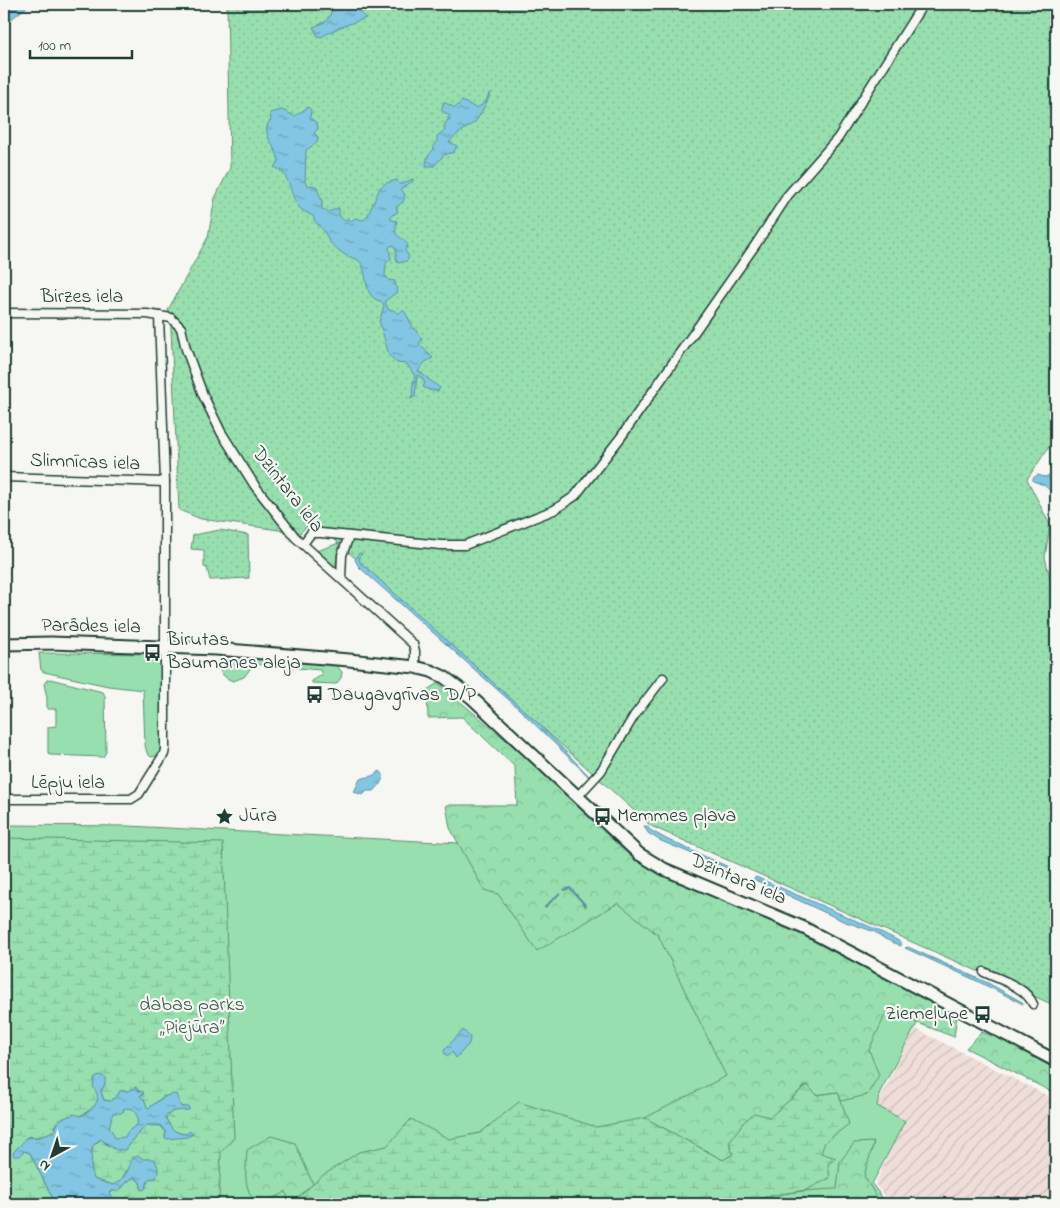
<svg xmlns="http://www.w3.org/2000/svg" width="1060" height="1208" viewBox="0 0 1060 1208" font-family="'Indie Flower',sans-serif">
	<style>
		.industrial { fill: url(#industrial-furrows) }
		.green { fill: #97dfae; stroke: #5b8e71 }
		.forest { fill: url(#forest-crowns); stroke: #5b8e71 }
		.wetland { fill: url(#wetland-marsh); stroke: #5b8e71 }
		.garden { fill: url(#garden-dots); stroke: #5b8e71 }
		.water { fill: url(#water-ripples); stroke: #5a8f9d; fill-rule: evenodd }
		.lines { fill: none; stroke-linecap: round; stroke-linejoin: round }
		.stream { stroke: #5a8f9d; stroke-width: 2 }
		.street-casing { stroke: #1f3d34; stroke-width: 11 }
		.secondary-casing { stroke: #1f3d34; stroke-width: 15 }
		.street { stroke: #f6f6f2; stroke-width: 8 }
		.secondary { stroke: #f6f6f2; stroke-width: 11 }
		.labels { text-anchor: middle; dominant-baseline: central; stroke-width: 4.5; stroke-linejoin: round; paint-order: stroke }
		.street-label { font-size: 20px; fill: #1f3d34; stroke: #f6f6f2 }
		.poi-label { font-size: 20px; fill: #1f3d34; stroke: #f6f6f2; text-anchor: start }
		.park-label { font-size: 20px; fill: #375d4c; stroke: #f6f6f2 }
	</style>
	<defs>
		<pattern id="industrial-furrows" width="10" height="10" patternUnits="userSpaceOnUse" patternTransform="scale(1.25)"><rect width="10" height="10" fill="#efddd9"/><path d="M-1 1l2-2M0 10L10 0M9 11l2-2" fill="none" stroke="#ccbfbb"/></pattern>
		<pattern id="forest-crowns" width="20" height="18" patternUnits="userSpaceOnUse" patternTransform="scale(1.25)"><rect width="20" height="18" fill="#97dfae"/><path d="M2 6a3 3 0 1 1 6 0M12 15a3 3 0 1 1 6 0" fill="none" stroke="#82c096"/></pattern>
		<pattern id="wetland-marsh" width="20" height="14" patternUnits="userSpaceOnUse" patternTransform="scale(1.25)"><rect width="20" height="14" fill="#97dfae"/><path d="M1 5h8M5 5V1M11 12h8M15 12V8" fill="none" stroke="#82c096"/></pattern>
		<pattern id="garden-dots" width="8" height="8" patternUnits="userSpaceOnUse" patternTransform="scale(1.25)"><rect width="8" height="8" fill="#97dfae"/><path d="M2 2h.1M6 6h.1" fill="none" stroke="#82c096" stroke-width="1.8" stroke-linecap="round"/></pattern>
		<pattern id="water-ripples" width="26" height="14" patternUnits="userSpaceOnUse" patternTransform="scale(1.25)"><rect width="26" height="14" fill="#82c6e3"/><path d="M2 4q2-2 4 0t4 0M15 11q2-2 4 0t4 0" fill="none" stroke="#6aa2b9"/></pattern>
	</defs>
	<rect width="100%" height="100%" fill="#f6f6f2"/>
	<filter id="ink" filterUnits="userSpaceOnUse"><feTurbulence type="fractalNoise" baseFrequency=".02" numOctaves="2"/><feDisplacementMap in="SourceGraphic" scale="10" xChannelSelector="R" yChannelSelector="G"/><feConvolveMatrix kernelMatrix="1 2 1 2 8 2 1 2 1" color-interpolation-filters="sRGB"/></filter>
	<g filter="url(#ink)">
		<path class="industrial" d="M914 1028 1056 1100V1204H888L889 1202 875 1184 903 1122 876 1107Z"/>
		<g class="green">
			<path d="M339 543 335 570 314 552Z"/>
			<path d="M39 653 162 654 161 750 156 756 151 757 147 753 145 745 143 690 108 686 44 672 41 670Z"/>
			<path d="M229 656 335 664 342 672 341 678 336 684 312 683V681L322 675 320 670 254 664 244 677 233 681C224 678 218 672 220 662Z"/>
			<path d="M50 679 103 692 105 696 106 752 103 757 50 755 48 753V727L56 726V709H47V698L44 684 47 680Z"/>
			<path d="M4 825 128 826 536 847 926 1007 880 1092 877 1106 905 1121 872 1184 887 1204H4Z"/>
		</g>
		<g class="forest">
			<path d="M438 683 519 751 627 853 656 872 803 934 957 1016 954 1037 887 1011 869 1050 879 1075 867 1095 841 1101 838 1092 816 1095 806 1085 733 1154 723 1160 645 1118 726 1076 658 935 618 903 537 951 498 894 484 890 450 828 446 805H517L515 767 462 717 428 718 427 690Z"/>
			<path d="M982 1032 1010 1043 1056 1069V1094L966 1048Z"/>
			<path d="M271 1136 295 1143 313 1184 291 1204H289L286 1191 281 1195 265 1201 266 1204H257C242 1188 246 1170 247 1150Z"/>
			<path d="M874 1142 864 1176 881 1204H744C776 1193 804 1190 837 1189L840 1162 854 1143Z"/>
		</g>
		<g class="wetland">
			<path d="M4 838 223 843 234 1138 221 1152 219 1204H118L109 1193 115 1190H119L127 1182 134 1177 140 1182 142 1190C150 1181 149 1170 149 1159 144 1159 134 1162 130 1167 122 1174 126 1179 113 1185L93 1179 91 1166 92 1147 101 1139 107 1145 125 1150 146 1125H160L166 1132 165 1138 186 1134C173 1133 171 1128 165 1117L173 1111 187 1107H181L177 1100 164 1096 149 1108H147L140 1096 144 1094 133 1089 128 1091H120L117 1096 110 1101 104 1100 101 1092 105 1084 97 1092 99 1100C89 1115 72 1119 56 1124L55 1130C44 1135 40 1139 28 1136L23 1144 15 1150 20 1154 24 1151 30 1153 54 1201 56 1200 59 1204H4Z"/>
			<path d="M807 1085 817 1095 838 1092 849 1124 825 1142 821 1153 836 1158 828 1164 830 1178 806 1190 768 1196 744 1204H291L322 1176 359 1152 387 1146 411 1119 449 1139 480 1133 519 1102 596 1127 645 1118 723 1160 733 1154 729 1142 743 1123 754 1113 770 1117Z"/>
		</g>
		<g class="garden">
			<path d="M227 4H1056V437L1027 479 1050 525 1045 557 1056 603V1006L651 826 313 520 300 533 201 519 179 510 171 329 168 310 208 237 215 198 230 168Z"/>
			<path d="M220 530 248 535 249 578 210 580 207 568 204 567V550L191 549 193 535Z"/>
		</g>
		<g class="water">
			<path d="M4 4H30L4 25Z"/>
			<path d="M344 4H363L357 5V10L366 18 338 28 321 37 318 36 313 27C321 24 329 22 331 12L337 6Z"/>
			<path d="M489 93H491C490 97 478 119 475 122 467 128 456 134 449 142L457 146 454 152 444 155 434 166H426C426 158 429 154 434 149L433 146 437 141V136L445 130 444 126 450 116 441 110 444 102 455 108 462 101 476 108C484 105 487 101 489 93Z"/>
			<path d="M308 107 311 110 310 118 317 123 318 129 314 133 318 137 317 143 306 150 305 182 307 185 316 186 322 201V209L328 212 339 208V215L343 220 348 219 351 221 355 218 363 220 367 217 380 188 386 183 397 180 399 184H403L412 179 414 180 401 189 405 195 403 202 396 207 398 212 391 216V220L397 221C393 239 399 233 408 245L405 250 409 257 407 261 398 263 396 258V249L393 245 389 247 391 259 386 263 385 275 388 280 395 281 397 292 385 301 388 310H394L398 314 403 310 405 312 412 325 422 339 419 344 433 358 425 362 418 371 440 388 438 391 429 390 423 387 425 383 421 377 417 375 415 397 410 399 413 393 412 389 415 376 407 364 397 363 389 355 379 320H380L384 305 381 301C363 299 368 273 361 263 358 258 351 258 347 256 342 253 332 246 329 241 327 238 326 234 324 231 319 225 315 224 313 216 309 214 305 212 302 210 288 198 293 174 274 167L279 161C278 149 258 132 271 120L270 113 282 110 295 116Z"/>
			<path d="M1056 472V496L1044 485 1033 481V478L1038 475 1045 477Z"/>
			<path d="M359 553 362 554 359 557 360 562 540 725 590 777H589L518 708 359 567 355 560Z"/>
			<path d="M380 771 383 774C383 781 379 786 374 791H367L363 795 354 792 360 779 372 776Z"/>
			<path d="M644 826H647L650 830 668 840 731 868 729 869 661 841 648 833Z"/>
			<path d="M756 877 875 929 897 940 902 944 901 946 885 939 875 932 843 921 753 879Z"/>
			<path d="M908 947 988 983 1022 1002 1023 1004 977 981 905 948Z"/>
			<path d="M463 1030 470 1037 469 1044 456 1058 453 1053H451L447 1056 444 1052 445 1049Z"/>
			<path d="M99 1075 105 1077V1084L101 1092 104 1100 110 1101 117 1096 120 1091H128L136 1087 139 1091 144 1092 140 1096 145 1101 147 1107 149 1108C158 1102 164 1094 176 1094L181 1107H189V1110L173 1111 165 1117C171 1128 173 1133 186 1134L190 1131 193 1134 187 1137 167 1139 165 1138 166 1132 160 1125H147L134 1138 126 1150H116L100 1139 92 1147 91 1166 94 1179 113 1185C124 1180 129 1170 132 1158L138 1156 144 1159H154C158 1166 160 1170 156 1178L149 1179 145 1189 142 1190 140 1182 134 1177 127 1182 119 1191H111L109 1193 118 1204H59L56 1200 54 1201 30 1153 24 1151 20 1156H14L13 1154C16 1147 23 1145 25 1138L40 1137 55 1130 59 1120 74 1114 81 1116C93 1109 104 1101 93 1087L95 1077ZM128 1108 134 1110 138 1118 137 1125 128 1131 125 1137 115 1138 112 1131 109 1128 113 1113H121L124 1111 123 1109Z"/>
		</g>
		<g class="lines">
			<g class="stream">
				<path d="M564 890 570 888 586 906"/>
				<path d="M545 907 559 894"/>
			</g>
			<defs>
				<g id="street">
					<path d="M4 313 147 314 171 318 181 328 186 349 203 395 221 432 255 486 295 537 413 644 415 651V667"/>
					<path d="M4 477 165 482"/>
					<path d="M303 544 311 533H321L441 545H465L554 510 575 496 621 437 756 244 788 195 838 138 923 4"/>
					<path d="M341 578 342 555 349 536"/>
					<path d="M577 797 601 771 634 716 663 678"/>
					<path d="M4 799H131L139 794 164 754 165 749V482L159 316"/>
					<path d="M984 972C1000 980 1025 986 1033 1004"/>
				</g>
				<path id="secondary" d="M4 644 51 643 216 649 349 660 415 667 431 671 444 677 471 697 639 854 664 869 804 928 1056 1061"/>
			</defs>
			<use href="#street" class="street-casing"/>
			<use href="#secondary" class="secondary-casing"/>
			<use href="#street" class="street"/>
			<use href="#secondary" class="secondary"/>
		</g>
	</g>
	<defs>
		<symbol id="bus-bare" viewBox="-9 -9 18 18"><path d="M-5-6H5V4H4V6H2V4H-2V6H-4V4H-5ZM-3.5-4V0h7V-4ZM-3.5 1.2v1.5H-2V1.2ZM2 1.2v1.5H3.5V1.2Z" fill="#1f3d34" stroke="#f6f6f2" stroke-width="2.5" paint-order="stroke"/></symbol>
		<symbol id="sight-bare" viewBox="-9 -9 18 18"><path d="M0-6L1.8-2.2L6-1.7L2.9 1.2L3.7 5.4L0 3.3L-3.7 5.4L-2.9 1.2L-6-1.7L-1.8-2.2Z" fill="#1f3d34" stroke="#f6f6f2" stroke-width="2.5" paint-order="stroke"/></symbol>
	</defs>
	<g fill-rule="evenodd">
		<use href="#bus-bare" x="140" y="640" width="25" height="25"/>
		<use href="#bus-bare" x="302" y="682" width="25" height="25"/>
		<use href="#sight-bare" x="212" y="804" width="25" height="25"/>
		<use href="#bus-bare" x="590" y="804" width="25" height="25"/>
		<use href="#bus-bare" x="970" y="1002" width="25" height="25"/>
	</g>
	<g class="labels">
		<g class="street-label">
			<text x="82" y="297">Birzes iela</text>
			<text transform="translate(85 463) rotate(2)">Slimnīcas iela</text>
			<text transform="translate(287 490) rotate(52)">Dzintara iela</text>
			<text transform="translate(91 627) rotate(1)">Parādes iela</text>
			<text x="68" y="783">Lēpju iela</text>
			<text transform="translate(738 880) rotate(23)">Dzintara iela</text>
		</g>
		<g class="poi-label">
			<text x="167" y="640">Birutas<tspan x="167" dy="23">Baumanes aleja</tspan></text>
			<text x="328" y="695">Daugavgrīvas D/P</text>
			<text x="239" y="816">Jūra</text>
			<text x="617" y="816">Memmes pļava</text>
			<text x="968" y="1014" text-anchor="end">Ziemeļupe</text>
		</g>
		<g class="park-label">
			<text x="192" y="1005">dabas parks<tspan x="192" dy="23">„Piejūra”</tspan></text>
		</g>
	</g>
	<rect width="1060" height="1208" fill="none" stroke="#f6f6f2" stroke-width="20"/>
	<rect x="10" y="10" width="1040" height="1188" fill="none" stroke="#1f3d34" stroke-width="2" filter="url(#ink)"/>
	<g transform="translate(52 1156) rotate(220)" stroke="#f6f6f2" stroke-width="4" paint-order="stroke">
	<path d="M0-4L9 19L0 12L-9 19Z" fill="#1f3d34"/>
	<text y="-8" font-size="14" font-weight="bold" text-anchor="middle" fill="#1f3d34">N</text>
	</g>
	<path d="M30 50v8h102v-8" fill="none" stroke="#1f3d34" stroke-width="2.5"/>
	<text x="38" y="50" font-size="15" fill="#1f3d34" stroke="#f6f6f2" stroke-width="4" paint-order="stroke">100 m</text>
</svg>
